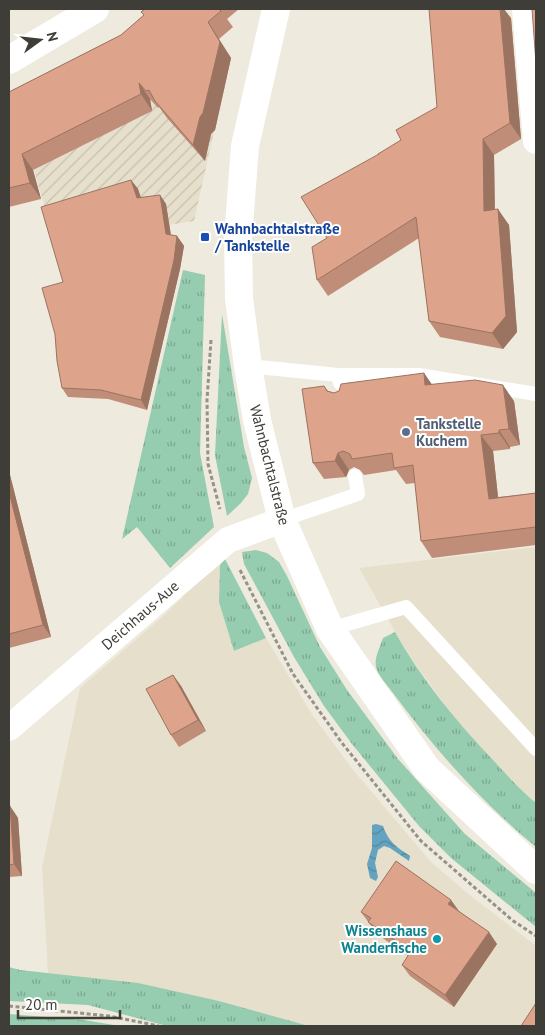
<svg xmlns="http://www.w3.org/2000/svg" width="545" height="1035" viewBox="0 0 545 1035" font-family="'PT Sans',sans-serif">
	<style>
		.built { fill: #e6dfcb }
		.industrial { fill: url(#industrial-furrows) }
		.grass { fill: url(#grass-tufts) }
		.water { fill: url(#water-waves) }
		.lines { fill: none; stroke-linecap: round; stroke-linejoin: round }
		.path { stroke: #959289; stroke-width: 3; stroke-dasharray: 4 2.5; stroke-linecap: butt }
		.lane { stroke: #fff; stroke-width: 14 }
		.street { stroke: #fff; stroke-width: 26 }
		.secondary { stroke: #fff; stroke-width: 28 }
		.wall { fill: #bf8d78 }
		.shaded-wall { fill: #9b7361 }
		.building { fill: #dea48b; stroke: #9b7361 }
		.transit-dot { fill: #1a4fb4; stroke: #fff; stroke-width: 2 }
		.service-dot { fill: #5c6f8a; stroke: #fff; stroke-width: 2 }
		.culture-dot { fill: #0f9aa8; stroke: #fff; stroke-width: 2 }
		.labels { text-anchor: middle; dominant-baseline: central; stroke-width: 4; stroke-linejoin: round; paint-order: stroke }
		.transit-label { font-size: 15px; font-weight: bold; fill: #164399; stroke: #fff; text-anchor: start }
		.service-label { font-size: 15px; font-weight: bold; fill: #4e5e75; stroke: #fff; text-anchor: start }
		.street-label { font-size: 15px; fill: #3e3d38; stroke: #fff }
		.culture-label { font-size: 15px; font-weight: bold; fill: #0d838f; stroke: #fff; text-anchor: end }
	</style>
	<defs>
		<pattern id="industrial-furrows" width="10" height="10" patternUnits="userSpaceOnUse" patternTransform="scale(1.25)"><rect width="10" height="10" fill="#e6dfcb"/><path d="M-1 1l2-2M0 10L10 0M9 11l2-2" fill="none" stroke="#c6c0af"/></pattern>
		<pattern id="grass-tufts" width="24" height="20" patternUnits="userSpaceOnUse" patternTransform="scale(1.25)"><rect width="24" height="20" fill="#96ccb0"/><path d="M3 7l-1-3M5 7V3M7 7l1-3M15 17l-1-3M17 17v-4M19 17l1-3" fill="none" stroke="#7ca790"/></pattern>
		<pattern id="water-waves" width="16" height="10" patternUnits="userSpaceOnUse" patternTransform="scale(1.25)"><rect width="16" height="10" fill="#64a4c1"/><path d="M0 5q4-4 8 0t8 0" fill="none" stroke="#54879e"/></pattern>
	</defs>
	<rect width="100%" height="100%" fill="#eeeadd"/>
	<g class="built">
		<path d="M536 547V803L524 793 459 725 405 649 359 568Z"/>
		<path d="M220 565 219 602 234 651 266 638 313 716 354 771 431 862 471 896 536 946V1026H309L219 1001 48 973 42 867 80 688 161 618 182 598 183 595Z"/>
	</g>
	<path class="industrial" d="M115 57 215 127 194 221 55 242 28 150Z"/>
	<g class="grass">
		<path d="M183 270 205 275 200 453 214 527 170 568 137 527 122 539Z"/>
		<path d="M222 314 244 447 252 478 248 494 241 503 227 516 215 455Z"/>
		<path d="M256 550 267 553 279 562 287 576 320 647 347 690 398 759 465 834 536 893V927L451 858 419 826 352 744 324 706 294 657 244 564 242 552Z"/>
		<path d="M225 559 266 638 234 651 219 602 220 565Z"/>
		<path d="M395 632C421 679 456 721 493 760 507 775 520 790 536 803V847C483 804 433 747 393 693 388 686 378 676 376 667 374 658 380 647 383 638Z"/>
		<path d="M9 967 20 970 138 983 219 1001 309 1026H167L88 1005 9 1001Z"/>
		<path d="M9 1014 84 1020 120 1026H9Z"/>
	</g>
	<path class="water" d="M376 824 383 826C389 843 397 847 410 856L409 861 390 848 384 846 378 850 375 863 378 877 376 881 370 878 367 864 372 848V825Z"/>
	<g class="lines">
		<g class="path">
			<path d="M211 340 207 400 208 464 220 509"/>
			<path d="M240 570 293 674 342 743 421 841 512 920 536 936"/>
			<path d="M9 1006 109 1016 159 1026"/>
		</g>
		<g class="lane">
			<path d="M248 366 338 375 340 383"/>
			<path d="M338 375H419L536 394"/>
			<path d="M282 520 358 494 355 476"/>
			<path d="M330 629 406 607 536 749"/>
		</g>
		<g class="street">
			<path d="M525 9 536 141"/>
			<path d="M9 728 228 540 282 520"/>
		</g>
		<g class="secondary">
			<path d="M276 9 245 146 238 239 239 298 248 366 257 420 282 520 330 629 427 769 536 870"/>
			<path d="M9 60 95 9"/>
		</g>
	</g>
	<g class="wall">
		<path d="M145 9H239L227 19 233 27 219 39 231 58 215 130 211 134 205 161 167 118 159 107 158 108 150 99 152 111 33 170 41 199 9 207V92L121 35 144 15 141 12Z"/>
		<path d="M511 18 521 139 494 155 495 210 509 225 517 332 503 349 440 337 429 321 419 238 328 296 317 280 327 238 379 155 401 140 437 107Z"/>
		<path d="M131 180 138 189 141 198 160 195 166 204 171 235 177 236 184 246 180 269 147 410 108 399 68 397 62 388 63 282Z"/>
		<path d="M424 373 432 385 514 401 520 445 510 447V449L493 451 498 497 536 493V545L432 558 421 541 415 483 406 484 396 470 364 475 360 470 354 467 349 470 346 477 324 479 313 463 324 386 328 391 334 393Z"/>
		<path d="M9 471 51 637 9 648Z"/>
		<path d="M173 675 181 686 206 731 179 747 171 735Z"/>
		<path d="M10 806 18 818 22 876 9 877V807Z"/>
		<path d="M459 911 497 944 454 1007 410 976 402 965 408 956 377 934 361 912Z"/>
	</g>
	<g class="shaded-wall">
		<path d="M500 9H504L511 18 521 139 510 123Z"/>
		<path d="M208 22 231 58 215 130 211 134 205 161 193 145Z"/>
		<path d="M139 83 150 99 152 111 141 94Z"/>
		<path d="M483 139 494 155 495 227 484 211Z"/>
		<path d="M22 154 33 170 41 199 30 183Z"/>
		<path d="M131 180 138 189 144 207 137 198Z"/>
		<path d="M160 195 166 204 172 243 166 234Z"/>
		<path d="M498 209 509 225 517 332 503 349 492 333Z"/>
		<path d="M177 236 184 246 180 269 147 410 141 400Z"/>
		<path d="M424 373 435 389 425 385Z"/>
		<path d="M503 385 514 401 520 445 509 429Z"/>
		<path d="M499 430 510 447V449L499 433Z"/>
		<path d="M481 435 493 451 500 515 489 499Z"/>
		<path d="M338 453 349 470 346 477 335 461Z"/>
		<path d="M9 471 51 637 43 625 9 492Z"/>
		<path d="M173 675 181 686 206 731 198 720Z"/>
		<path d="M10 806 18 818 22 876 14 864Z"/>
		<path d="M451 900 459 911 448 904Z"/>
		<path d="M489 932 497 944 454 1007 445 995Z"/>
	</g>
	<g class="building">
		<path d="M145 9H219L221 11 208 22 220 42 203 113 200 117 193 145 155 101 149 90 146 91 139 83 141 94 22 154 30 183 9 188V92L121 35 144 15 141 12Z"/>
		<path d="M429 9H500L510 123 483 139 484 211 498 209 506 316 492 333 429 321 416 217 317 280 312 247 327 238 301 197 379 154H378L401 140 396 130 437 107Z"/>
		<path d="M532 9H536V63Z"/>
		<path d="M131 180 137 198 160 195 166 234 177 236 174 260 141 400 101 390 62 388 57 361 55 334 42 288 63 282 41 207Z"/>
		<path d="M424 373 425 385 475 380 503 385 509 429 499 430V433L481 435 489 499 536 493V527L421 541 413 465 394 468 392 453 352 459 350 454 343 451 338 453 335 461 313 463 302 389 324 386 327 391 334 393 339 391 341 384Z"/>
		<path d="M9 492 43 625 9 634Z"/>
		<path d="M173 675 198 720 171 735 146 689Z"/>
		<path d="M10 806 14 864 9 865V807Z"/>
		<path d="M396 861 451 900 448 904 489 932 445 995 402 965 411 951 368 922 371 918 361 912Z"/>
		<path d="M536 1003V1026H521Z"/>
	</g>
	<rect class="transit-dot" x="200" y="232" width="10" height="10" rx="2.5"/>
	<circle class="service-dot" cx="406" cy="432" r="5"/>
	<circle class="culture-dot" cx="437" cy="939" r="5"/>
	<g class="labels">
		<g class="transit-label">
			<text x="215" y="228">Wahnbachtalstraße<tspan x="215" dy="17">/ Tankstelle</tspan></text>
		</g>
		<g class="service-label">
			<text x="416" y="423">Tankstelle<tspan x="416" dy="17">Kuchem</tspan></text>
		</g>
		<g class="street-label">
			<text transform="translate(270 465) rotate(76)">Wahnbachtalstraße</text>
			<text transform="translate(140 615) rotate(-41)">Deichhaus-Aue</text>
		</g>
		<g class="culture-label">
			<text x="427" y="930">Wissenshaus<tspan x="427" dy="17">Wanderfische</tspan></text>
		</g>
	</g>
	<rect width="545" height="1035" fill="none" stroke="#3e3d38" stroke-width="20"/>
	<g transform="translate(40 40) rotate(75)" stroke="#ffffff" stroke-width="4" paint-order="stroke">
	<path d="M0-4L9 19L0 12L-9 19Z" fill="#3e3d38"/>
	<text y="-8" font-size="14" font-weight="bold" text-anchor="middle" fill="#3e3d38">N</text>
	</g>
	<path d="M18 1010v8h102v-8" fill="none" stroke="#3e3d38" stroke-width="2.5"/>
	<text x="25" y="1010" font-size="15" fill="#3e3d38" stroke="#ffffff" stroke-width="4" paint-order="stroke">20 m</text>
</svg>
